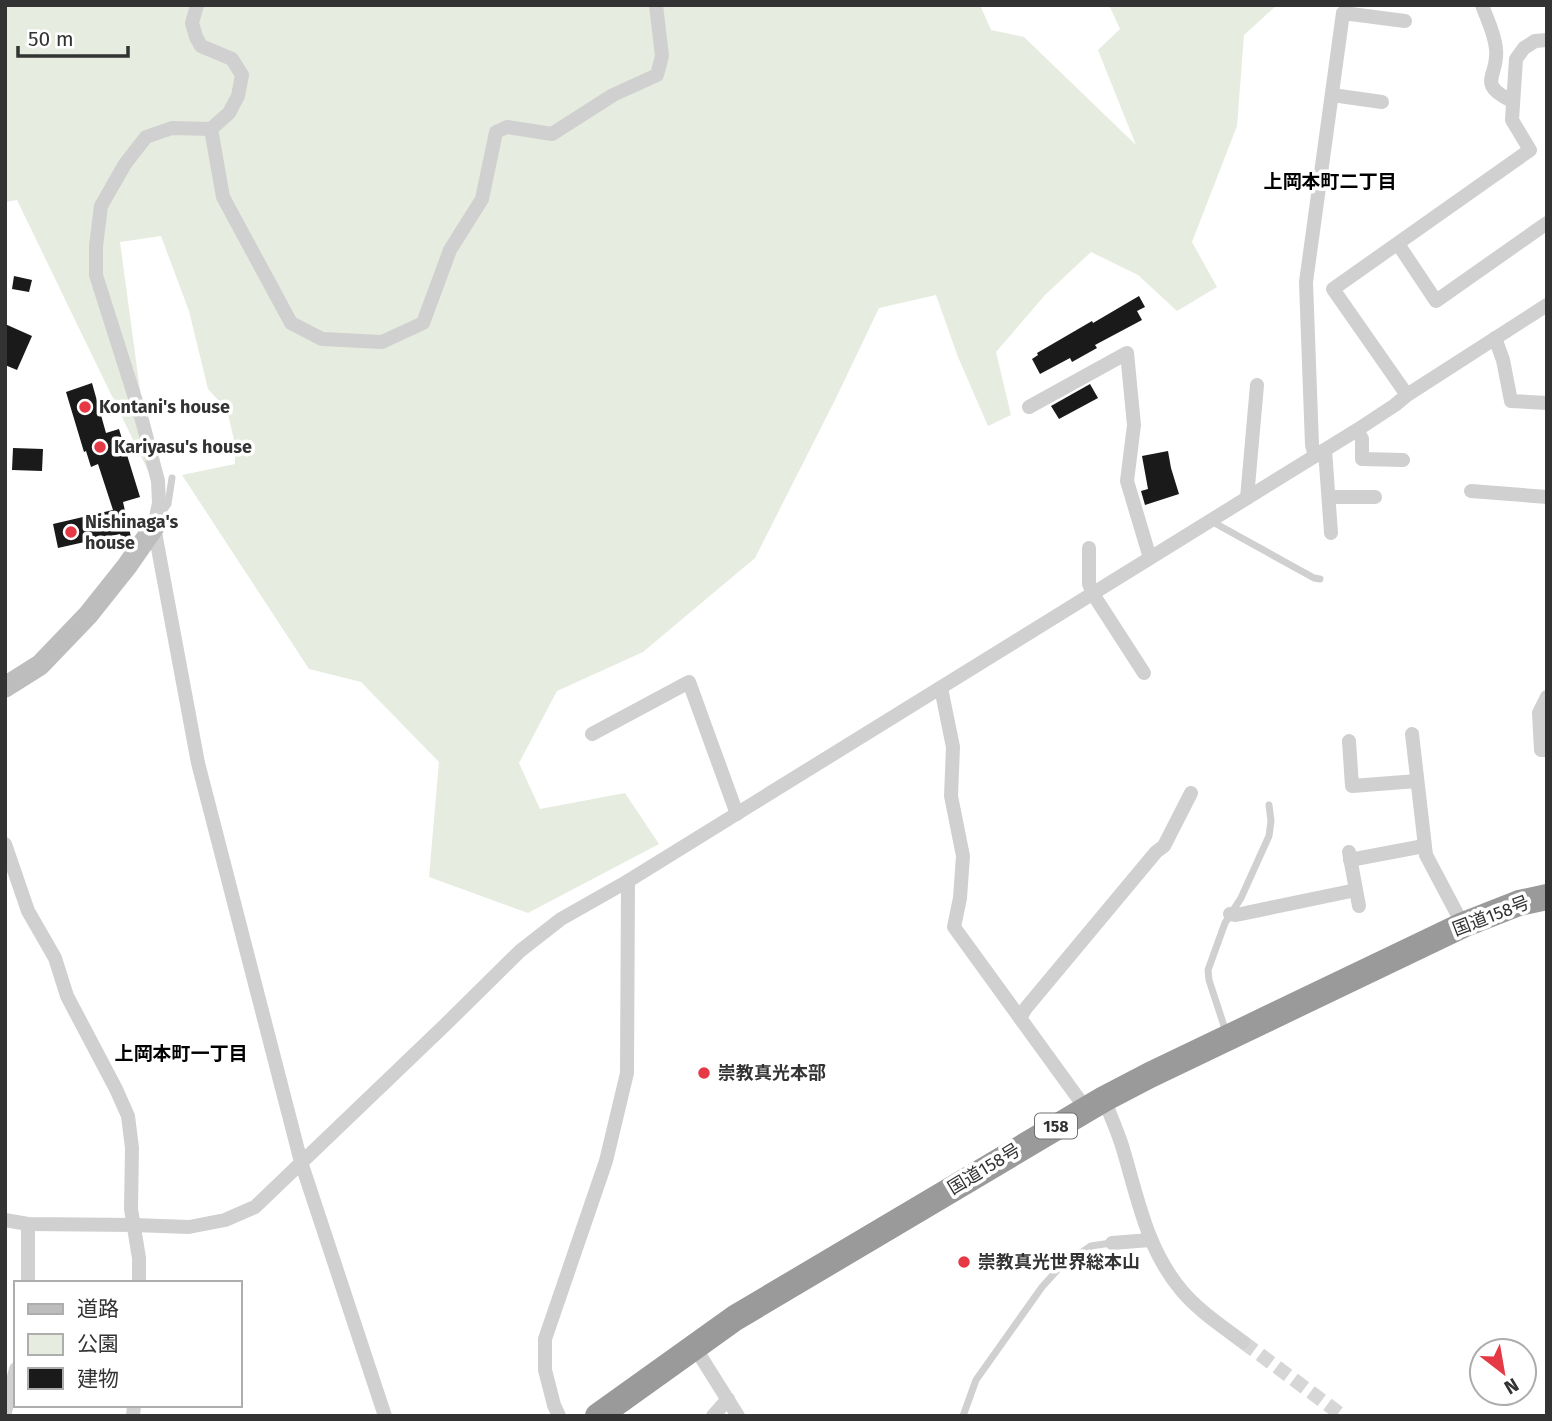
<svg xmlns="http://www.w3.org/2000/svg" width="1552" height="1421" viewBox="0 0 1552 1421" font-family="'Fira Sans','Noto Sans JP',sans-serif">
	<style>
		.green { fill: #e6ecdf }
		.building { fill: #1a1a1a }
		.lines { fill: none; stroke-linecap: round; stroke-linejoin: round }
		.street-tunnel { stroke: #d6d6d6; stroke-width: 14; stroke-dasharray: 14 7; stroke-linecap: butt }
		.lane { stroke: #d0d0d0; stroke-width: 7 }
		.street { stroke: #d0d0d0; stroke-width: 14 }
		.secondary { stroke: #bdbdbd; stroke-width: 21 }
		.highway { stroke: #9a9a9a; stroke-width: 26 }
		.poi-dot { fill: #e63946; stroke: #fff; stroke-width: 2.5 }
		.labels { text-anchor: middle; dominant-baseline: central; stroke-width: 7; stroke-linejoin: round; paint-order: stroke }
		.shield { fill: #fff; stroke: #707070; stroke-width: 2 }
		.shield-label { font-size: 16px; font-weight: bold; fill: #333 }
		.poi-label { font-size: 18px; font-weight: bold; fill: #333; stroke: #fff; text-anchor: start }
		.street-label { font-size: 18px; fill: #333; stroke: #fff }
		.neighbourhood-label { font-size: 19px; font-weight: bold; fill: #000; stroke: #fff }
	</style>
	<rect width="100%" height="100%" fill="#fff"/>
	<path class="green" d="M5 5H980L991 30 1024 37 1136 145 1098 50 1120 29 1109 5H1277L1244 35 1237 126 1192 242 1217 287 1177 311 1138 275 1091 252 1045 295 996 352 1011 415 988 426 958 357 936 295 879 308 836 398 755 558 643 652 557 691 519 763 540 809 625 793 659 844 528 913 429 877 439 762 361 682 309 669 182 475 235 464V444L227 410 208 389 189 311 161 236 120 242 152 479 17 200 5 202Z"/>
	<g class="building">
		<path d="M14 276 32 280 29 292 12 289Z"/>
		<path d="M1139 296 1145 307 1137 311 1142 320 1095 345 1097 348 1072 362 1070 358 1040 374 1032 359 1038 355 1037 353 1092 321 1093 323Z"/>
		<path d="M5 324 32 336 17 370 5 365Z"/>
		<path d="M92 383 106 433 119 429 140 497 123 502 131 537 129 541 123 542 120 534 58 548 53 524 113 510 98 464 91 467 86 451 84 452 66 392Z"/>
		<path d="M1090 384 1098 398 1059 419 1051 406Z"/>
		<path d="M13 448 43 449 42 471 12 470Z"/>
		<path d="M1168 451 1171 468 1179 494 1145 505 1141 491 1148 489 1142 456Z"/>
	</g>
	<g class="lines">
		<path class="street-tunnel" d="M1243 1342 1343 1416"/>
		<g class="lane">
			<path d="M161 514 168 504 172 478"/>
			<path d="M1211 521 1314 578 1320 579"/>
			<path d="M1226 1032 1209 980 1208 970 1225 923 1241 898 1269 836 1271 821 1269 805"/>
			<path d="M963 1416 976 1380 1042 1287 1061 1266 1075 1257 1091 1246 1111 1243"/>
		</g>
		<g class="street">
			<path d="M197 5 192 23 196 37 201 46 232 59 242 75 238 96 229 113 211 129 172 128 146 137 125 164 101 206 96 246V275L142 420 158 481 159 503 154 527 198 763 301 1162 385 1416"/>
			<path d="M1482 5C1487 19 1495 34 1496 49 1499 77 1475 83 1512 101"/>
			<path d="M1332 95 1382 102"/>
			<path d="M211 129 223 197 291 323 322 339 382 342 423 323 450 250 482 199 496 132 507 127 552 134 613 95 657 75 662 56 656 5"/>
			<path d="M1398 244 1436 301 1547 223"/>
			<path d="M1495 338 1503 360 1511 401 1547 403"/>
			<path d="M1407 395 1333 289 1530 150 1512 120 1516 59 1524 48 1535 41 1547 40"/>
			<path d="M1029 407 1127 353 1134 425 1127 481 1150 558"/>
			<path d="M1357 430 1362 439V459L1403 460"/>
			<path d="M1325 450 1331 533"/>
			<path d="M1315 456 1312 445 1306 282 1343 13 1405 21"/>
			<path d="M1471 491 1547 497"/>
			<path d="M1329 497H1375"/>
			<path d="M1247 498 1257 385"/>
			<path d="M1089 548V584L1093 594 1144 673"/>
			<path d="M941 688 953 747 951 796 963 856 960 898 954 927 1086 1109"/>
			<path d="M1547 697 1539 713 1541 750H1547"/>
			<path d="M592 734 689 682 737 814"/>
			<path d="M1412 734 1426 855 1463 925"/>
			<path d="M1349 741 1352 786 1417 781"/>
			<path d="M5 844 28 911 55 958 67 996 116 1089 128 1116 132 1148 131 1209 139 1258V1283"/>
			<path d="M1349 852 1359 906"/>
			<path d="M1350 860 1424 846"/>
			<path d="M1230 914 1236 915 1356 890"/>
			<path d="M1020 1018 1026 1008 1156 852 1164 846 1191 793"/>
			<path d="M1104 1099C1110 1115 1118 1132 1123 1149 1138 1199 1147 1250 1182 1291 1199 1311 1222 1326 1243 1342"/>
			<path d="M5 1220 28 1224 134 1225 189 1227 225 1220 255 1207 445 1025 520 951 561 919 628 881 1357 430 1395 405 1407 395 1547 305"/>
			<path d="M1112 1243 1150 1240"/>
			<path d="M28 1283V1224"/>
			<path d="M694 1346 738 1416"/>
			<path d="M5 1412 16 1369"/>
			<path d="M133 1416 134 1405"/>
			<path d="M559 1416 554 1405 545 1370V1339L606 1161 627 1073 628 881"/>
			<path d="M713 1416 728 1399"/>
		</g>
		<path class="secondary" d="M5 687 40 665 88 615 127 566 154 527"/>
		<path class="highway" d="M598 1416 735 1318 1104 1099 1150 1075 1463 925 1519 903 1547 897"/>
	</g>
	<g class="poi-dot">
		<circle cx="85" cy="407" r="7"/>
		<circle cx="100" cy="447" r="7"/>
		<circle cx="71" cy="532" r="7"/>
		<circle cx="704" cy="1073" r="7"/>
		<circle cx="964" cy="1262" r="7"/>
	</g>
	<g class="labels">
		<rect class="shield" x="1035" y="1113.5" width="42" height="25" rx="5"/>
		<g class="shield-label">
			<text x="1056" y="1126">158</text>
		</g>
		<g class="poi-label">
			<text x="99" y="407">Kontani's house</text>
			<text x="114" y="447">Kariyasu's house</text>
			<text x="85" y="522">Nishinaga's<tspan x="85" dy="21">house</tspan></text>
			<text x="718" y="1073">崇教真光本部</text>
			<text x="978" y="1262">崇教真光世界総本山</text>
		</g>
		<g class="street-label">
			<text transform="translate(1491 916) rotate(-21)">国道158号</text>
			<text transform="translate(984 1169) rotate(-31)">国道158号</text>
		</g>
		<g class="neighbourhood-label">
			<text x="1330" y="181">上岡本町二丁目</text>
			<text x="181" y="1053">上岡本町一丁目</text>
		</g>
	</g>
	<rect width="1552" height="1421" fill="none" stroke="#333333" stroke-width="14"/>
	<rect x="14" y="1281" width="228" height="126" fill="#ffffff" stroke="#adadad" stroke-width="2"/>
	<rect x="28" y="1304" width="35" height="10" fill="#bdbdbd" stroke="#adadad" stroke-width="2"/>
	<text x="77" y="1316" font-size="21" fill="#333333">道路</text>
	<rect x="28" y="1334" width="35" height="21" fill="#e6ecdf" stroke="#adadad" stroke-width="2"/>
	<text x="77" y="1351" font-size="21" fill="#333333">公園</text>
	<rect x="28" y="1368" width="35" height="21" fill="#1a1a1a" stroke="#adadad" stroke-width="2"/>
	<text x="77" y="1386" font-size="21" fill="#333333">建物</text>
	<g transform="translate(1503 1372) rotate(149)"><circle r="33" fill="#ffffff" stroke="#adadad" stroke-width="2"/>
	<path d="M0-5L12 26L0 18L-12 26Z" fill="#e63946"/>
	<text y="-10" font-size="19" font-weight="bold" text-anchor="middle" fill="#333333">N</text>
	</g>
	<path d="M18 46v10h110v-10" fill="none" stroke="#333333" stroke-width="3.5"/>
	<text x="28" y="46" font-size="21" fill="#333333" stroke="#ffffff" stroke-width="5" paint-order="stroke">50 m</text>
</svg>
